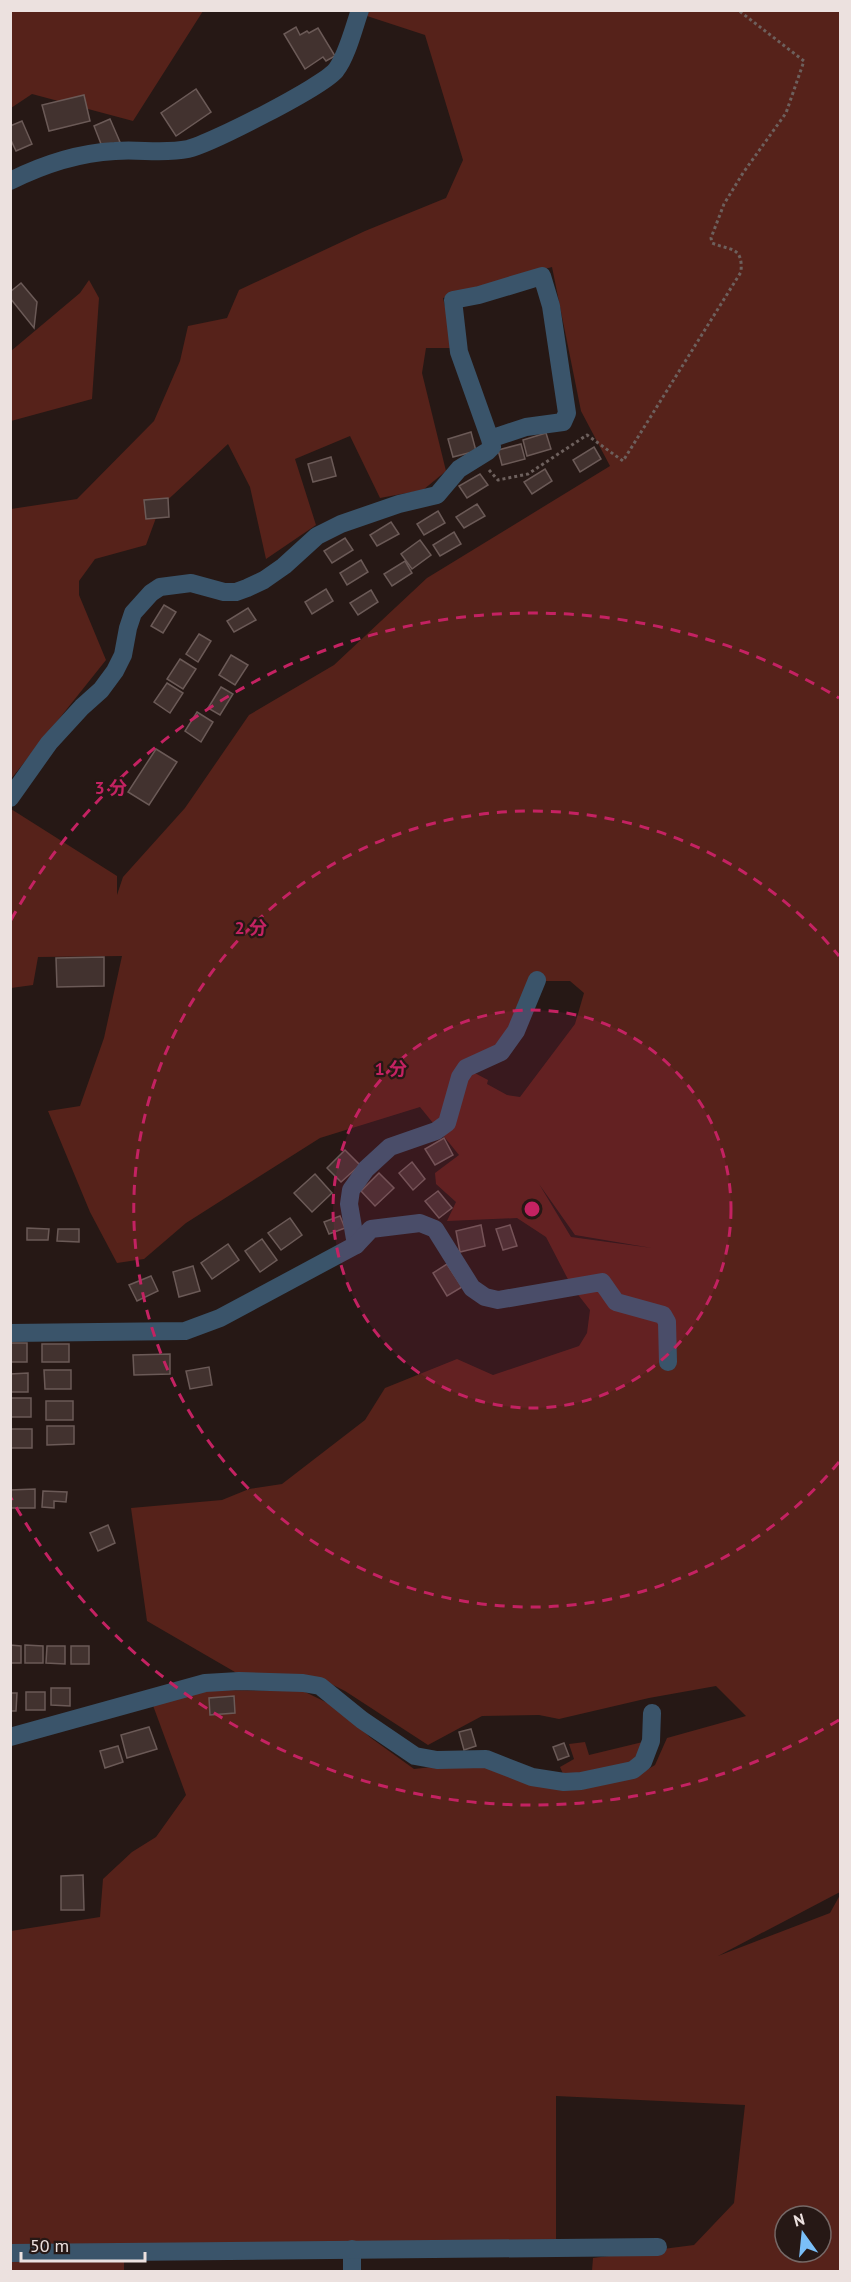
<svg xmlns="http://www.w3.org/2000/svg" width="851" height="2282" viewBox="0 0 851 2282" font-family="'PT Sans','Noto Sans JP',sans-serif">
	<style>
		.green { fill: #56221a; fill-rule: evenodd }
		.building { fill: #42322f; stroke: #6b5a57; stroke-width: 1.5 }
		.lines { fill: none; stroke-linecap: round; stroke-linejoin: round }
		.path { stroke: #6d605d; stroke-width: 3; stroke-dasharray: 3 3; stroke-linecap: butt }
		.minor { stroke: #3a546a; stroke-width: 18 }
		.ring { fill: none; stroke: #c42262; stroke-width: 3; stroke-dasharray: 10 8 }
		.centre { fill: #c42262; stroke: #261815; stroke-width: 3 }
		.ring-label { font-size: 18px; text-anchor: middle; font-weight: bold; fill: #c42262; stroke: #261815; stroke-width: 4.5; stroke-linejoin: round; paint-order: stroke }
	</style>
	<rect width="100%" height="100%" fill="#261815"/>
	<g class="green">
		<path d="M11 11H203L133 121 32 94 11 108Z"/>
		<path d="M369 11H840V1892L718 1956 830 1913 840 1895V2271H592L593 2258 694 2245 734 2203 745 2105 556 2096V2240L11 2253V1931L100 1917 103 1879 132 1852 156 1837 186 1795 151 1700 209 1690 303 1691 338 1708 371 1738 414 1769 477 1762 564 1776 560 1767 574 1759 569 1744 585 1742 589 1755 647 1741 638 1775 655 1765 667 1738 746 1716 716 1686 649 1698 559 1719 539 1715 482 1716 428 1745 345 1691 321 1679H247L147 1621 131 1508 222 1500 249 1489 282 1484 365 1420 385 1388 457 1359 493 1375 579 1346 587 1333 590 1310 572 1287 546 1237 517 1218 447 1221 456 1202 436 1184 435 1173 459 1155 420 1107 320 1138 186 1223 144 1259 117 1263 90 1212 48 1111 80 1106 104 1038 122 956 38 957 33 985 11 988V809L117 876V895L123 877 185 808 249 715 334 665 427 578 610 466 581 411 552 267 443 298 455 348H426L422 373 446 471 423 490 380 498 350 436 295 459 316 525 266 559 250 487 228 444 160 507 146 545 95 559 79 581V595L106 660 11 779V509L77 499 154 421 180 361 188 326 227 318 239 290 365 231 446 198 463 160 425 35 367 16ZM541 981H570L584 993 575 1024 520 1097 507 1095 487 1084 488 1080 467 1069 510 1040ZM539 1184 575 1235 652 1248 571 1237ZM785 2216H821V2252H785Z"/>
		<path d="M89 280 99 298 92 399 11 421V351L80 293Z"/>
		<path d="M11 2261 124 2262V2271L11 2272Z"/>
	</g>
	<g class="building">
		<path d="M296 27 300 35 307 31 309 33 318 28 335 56 326 61 323 57 305 69 284 34Z"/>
		<path d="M196 89 211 112 176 136 161 113Z"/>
		<path d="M84 95 90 121 49 131 42 105Z"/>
		<path d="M110 119 120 142 103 149 94 126Z"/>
		<path d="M22 121 32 144 16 151 10 138V126Z"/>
		<path d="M21 283 37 302 34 328 10 298V292Z"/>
		<path d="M471 432 476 451 453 457 448 439Z"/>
		<path d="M546 433 551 449 527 456 523 440Z"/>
		<path d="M521 444 525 459 502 465 498 450Z"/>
		<path d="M594 447 601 459 580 472 573 460Z"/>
		<path d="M331 457 336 476 313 482 308 464Z"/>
		<path d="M545 469 552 481 532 494 524 482Z"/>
		<path d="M480 474 488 485 467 498 459 486Z"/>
		<path d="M168 498 169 517 146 519 144 500Z"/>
		<path d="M477 504 485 516 464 528 456 517Z"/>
		<path d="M438 511 445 523 424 535 417 524Z"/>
		<path d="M391 522 399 534 377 546 370 535Z"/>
		<path d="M454 532 461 544 440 556 433 545Z"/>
		<path d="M345 538 353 550 332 563 324 551Z"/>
		<path d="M420 540 431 555 412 569 401 554Z"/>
		<path d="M361 560 368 572 347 585 340 573Z"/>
		<path d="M405 561 412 573 392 586 384 574Z"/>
		<path d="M326 589 333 601 312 614 305 602Z"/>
		<path d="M371 590 378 602 358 615 350 603Z"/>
		<path d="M164 605 176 612 163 633 151 626Z"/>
		<path d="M248 608 256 620 234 632 227 621Z"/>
		<path d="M199 634 211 641 198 662 186 654Z"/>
		<path d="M231 655 248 665 235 685 219 675Z"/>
		<path d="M180 659 196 669 183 689 167 679Z"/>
		<path d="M167 683 183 693 170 713 154 702Z"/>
		<path d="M221 687 233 694 220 715 208 708Z"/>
		<path d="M197 712 213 722 201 742 185 731Z"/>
		<path d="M156 749 177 762 149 805 128 792Z"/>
		<path d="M104 957V986L57 987 56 958Z"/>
		<path d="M444 1138 453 1155 435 1165 425 1149Z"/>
		<path d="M345 1150 360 1165 341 1182 327 1168Z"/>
		<path d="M412 1162 425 1179 413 1190 399 1173Z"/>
		<path d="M379 1173 394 1188 375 1206 361 1191Z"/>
		<path d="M315 1174 332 1193 312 1212 294 1193Z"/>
		<path d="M438 1191 452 1208 439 1218 425 1201Z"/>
		<path d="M340 1216 345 1228 329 1234 324 1222Z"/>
		<path d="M290 1218 302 1235 281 1250 268 1233Z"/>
		<path d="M481 1225 485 1246 460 1252 456 1231Z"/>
		<path d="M510 1225 517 1246 503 1250 496 1229Z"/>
		<path d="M27 1228 49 1229 48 1240H27Z"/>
		<path d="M58 1229H79V1242L57 1241Z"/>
		<path d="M262 1239 277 1260 260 1272 245 1251Z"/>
		<path d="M228 1244 239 1260 212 1279 201 1263Z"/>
		<path d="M447 1264 462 1287 447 1296 433 1273Z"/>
		<path d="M193 1266 200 1291 179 1297 173 1272Z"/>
		<path d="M151 1276 158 1291 137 1301 129 1285Z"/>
		<rect x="10" y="1343" width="17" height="19"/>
		<rect x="42" y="1344" width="27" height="18"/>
		<path d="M170 1354V1374L134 1375 133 1355Z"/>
		<path d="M209 1367 212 1385 190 1389 186 1371Z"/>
		<path d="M44 1370H71V1389H45Z"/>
		<path d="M28 1373V1392H10V1374Z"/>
		<rect x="10" y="1398" width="21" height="19"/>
		<rect x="46" y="1401" width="27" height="19"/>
		<path d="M47 1426H74V1444L47 1445Z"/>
		<rect x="10" y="1429" width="22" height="19"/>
		<path d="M35 1489V1508H10V1490Z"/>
		<path d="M43 1491 67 1492 66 1502 54 1501V1508L42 1507Z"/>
		<path d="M108 1525 115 1543 98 1551 90 1533Z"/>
		<path d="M10 1645 21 1646V1663H10Z"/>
		<path d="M25 1645 43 1646V1663H25Z"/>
		<path d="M47 1646H65V1664L46 1663Z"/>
		<rect x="71" y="1646" width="18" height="18"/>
		<path d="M51 1688H70V1706L51 1705Z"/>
		<rect x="26" y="1692" width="19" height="18"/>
		<path d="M10 1693H17L16 1711H10Z"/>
		<path d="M234 1696 235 1713 210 1715 209 1698Z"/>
		<path d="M149 1727 157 1749 127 1758 121 1735Z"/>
		<path d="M471 1729 476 1746 464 1750 459 1732Z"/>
		<path d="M564 1743 569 1756 558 1760 553 1747Z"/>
		<path d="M118 1746 123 1762 105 1768 100 1751Z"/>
		<path d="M83 1875 84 1910H61V1876Z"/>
	</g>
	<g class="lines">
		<path class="path" d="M489 470 498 480 528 474 587 435 623 461 741 272C743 246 731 251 712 243L711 238 724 204 743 173 786 113 804 61 738 10"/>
		<g class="minor">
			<path d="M10 181C44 164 77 153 115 151 139 149 164 154 188 149 210 144 324 86 336 70 347 56 354 27 360 10"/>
			<path d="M10 798 49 743 82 707 101 690 115 671 123 655 128 628 133 613 151 593 160 587 191 583 224 592H236L247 588 264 580 284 566 317 536 341 524 399 504 437 495 459 469 488 451 492 447 490 439 459 352 453 300 479 295 542 276 551 306 567 413 563 422 526 427 490 439"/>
			<path d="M356 1245 349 1204 351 1190 366 1169 390 1147 436 1131 447 1123 460 1077 466 1068 501 1052 516 1031 537 980"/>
			<path d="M10 1333 185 1331 220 1318 356 1245 371 1229 420 1223 435 1229 472 1288 485 1297 498 1300 602 1282 616 1302 663 1315 667 1322 668 1362"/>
			<path d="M10 1737 205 1683 239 1681 303 1683 320 1686 362 1720 415 1756 437 1760 486 1759 532 1777 564 1782 581 1781 633 1770 643 1762 651 1741 652 1713"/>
			<path d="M352 2249V2272"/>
			<path d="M10 2253 658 2247"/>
		</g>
	</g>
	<circle cx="532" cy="1209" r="199" fill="#c42262" fill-opacity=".12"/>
	<g class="ring">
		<circle cx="532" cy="1209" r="199"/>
		<path d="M839 1462A398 398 0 1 1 839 956"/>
		<path d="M839 1720A596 596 0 0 1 11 1498M11 920A596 596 0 0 1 839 698"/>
	</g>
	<circle cx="532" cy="1209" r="9" class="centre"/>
	<g class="ring-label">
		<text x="111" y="794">3 分</text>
		<text x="251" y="934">2 分</text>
		<text x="391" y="1075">1 分</text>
	</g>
	<rect width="851" height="2282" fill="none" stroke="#ece1df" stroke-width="24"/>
	<g transform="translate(803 2234) rotate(345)"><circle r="28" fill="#261815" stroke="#756866" stroke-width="1.5"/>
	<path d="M0-4.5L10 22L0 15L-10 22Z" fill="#7abff8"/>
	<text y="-9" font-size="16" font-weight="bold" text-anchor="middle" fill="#ece1df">N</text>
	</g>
	<path d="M21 2252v9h124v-9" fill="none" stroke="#ece1df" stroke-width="3"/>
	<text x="30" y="2252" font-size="18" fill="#ece1df" stroke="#261815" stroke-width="4.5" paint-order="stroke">50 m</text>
</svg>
